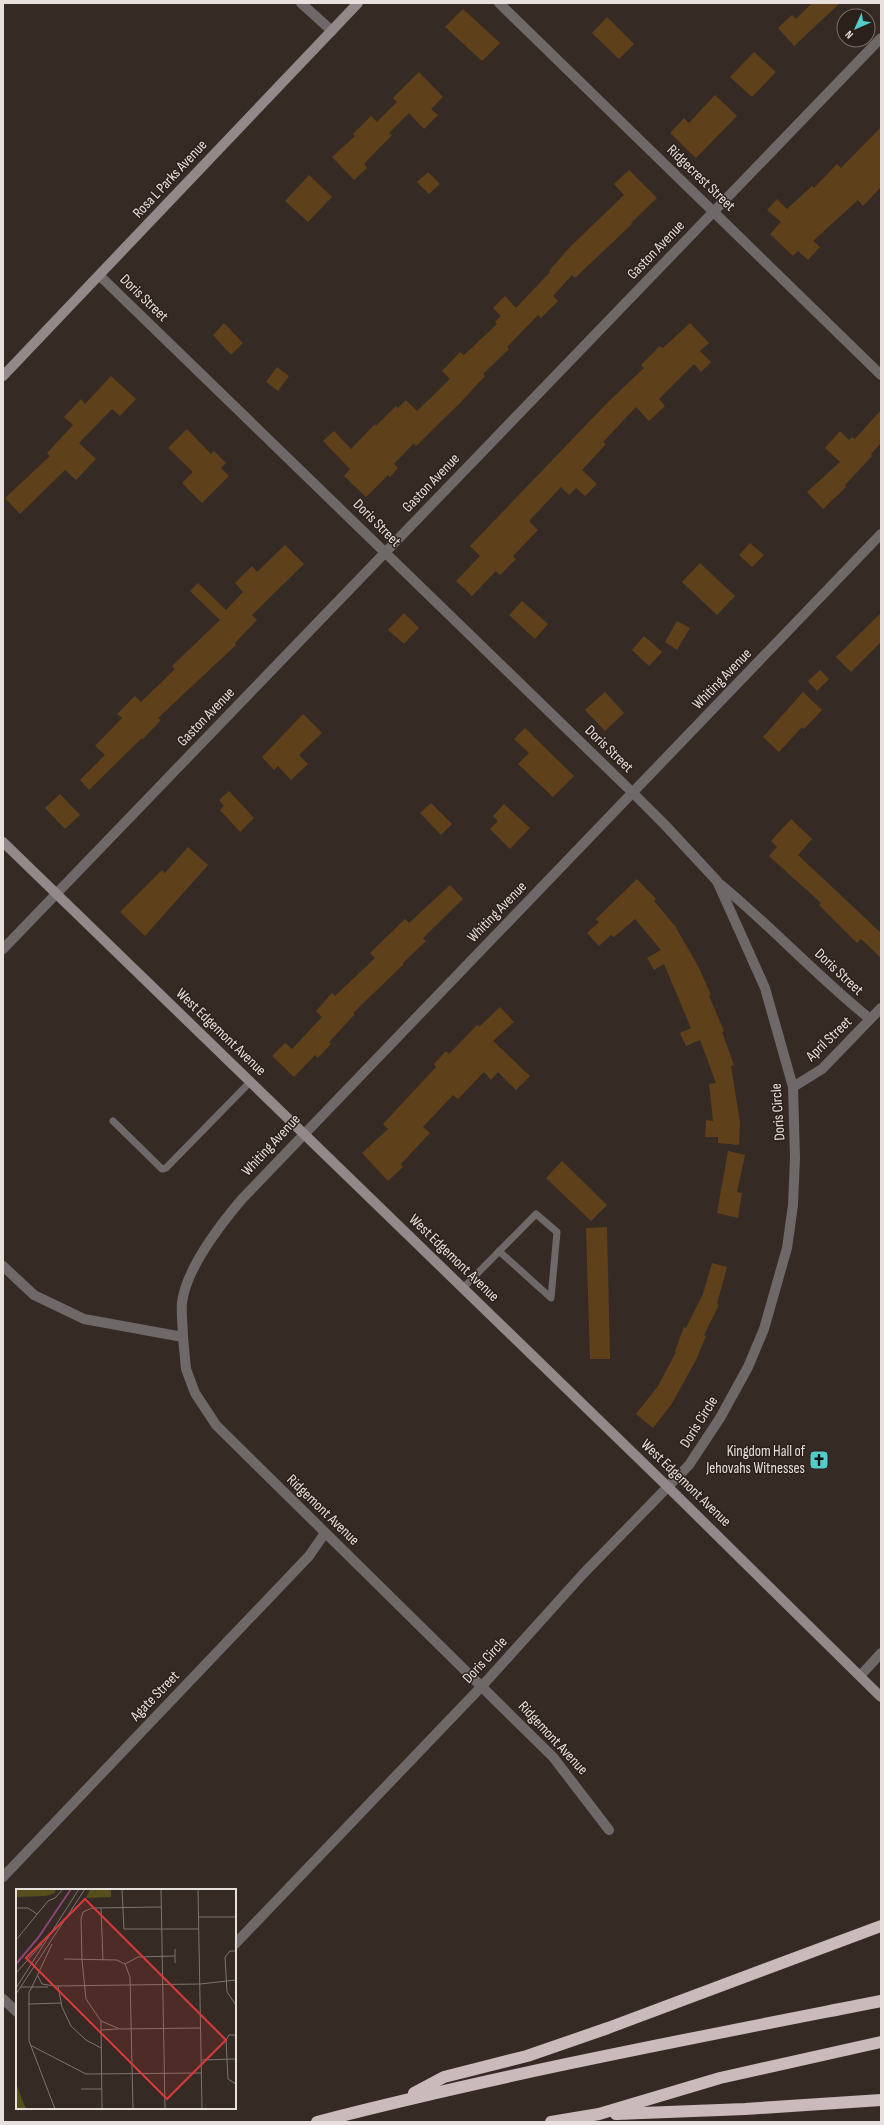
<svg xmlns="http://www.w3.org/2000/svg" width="884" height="2125" viewBox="0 0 884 2125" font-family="'Sofia Sans Condensed',sans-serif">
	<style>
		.building { fill: #5e411b }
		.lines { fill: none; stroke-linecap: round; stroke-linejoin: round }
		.lane { stroke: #6f6869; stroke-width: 7 }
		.street { stroke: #6f6869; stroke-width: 10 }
		.secondary { stroke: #94898a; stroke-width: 10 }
		.highway { stroke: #cababb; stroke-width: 12 }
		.labels { text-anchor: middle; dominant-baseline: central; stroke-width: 3; stroke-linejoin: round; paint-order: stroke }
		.street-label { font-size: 15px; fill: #e8e0dd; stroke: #2c201c }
		.poi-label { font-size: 15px; fill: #e8e0dd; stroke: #2c201c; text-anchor: end }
		.inset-river { fill: none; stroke: #8a4575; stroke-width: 2 }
		.inset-road { fill: none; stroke: #7d736f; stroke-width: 1 }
		.view { fill: #d83a3a; fill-opacity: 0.15; stroke: #d83a3a; stroke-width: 2 }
		.inset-edge { fill: none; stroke: #e8e0dd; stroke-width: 2 }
	</style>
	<rect width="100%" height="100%" fill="#362a25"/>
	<g class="building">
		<path d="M812 3H840L794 46 778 28 792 15 796 19Z"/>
		<path d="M463 9 500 43 482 61 445 27Z"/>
		<path d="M607 17 634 44 619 59 592 33Z"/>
		<path d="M754 52 776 72 752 97 730 77Z"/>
		<path d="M419 72 443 97 431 109 438 115 424 129 409 113 389 133 392 135 364 164 367 168 354 180 332 157 355 136 353 134 371 116 377 122 397 102 393 98Z"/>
		<path d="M715 95 737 116 696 158 670 133 684 118 689 123Z"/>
		<path d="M881 127V187L863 206 858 200 813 241 820 247 808 260 798 251 793 256 770 234 781 222 767 210 777 199 787 209 812 186 814 188 837 164 841 168Z"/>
		<path d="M629 170 657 198 631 223 632 224 575 278 572 275 553 296 558 301 541 318 538 315 507 347 509 349 483 374 485 376 460 403 416 446 414 443 394 464 398 468 390 477 388 475 366 497 344 476 350 469 323 441 334 431 351 449 375 424 376 426 396 406 398 408 406 400 417 411 450 379 442 371 460 352 464 355 497 324 495 322 501 316 493 308 505 296 516 308 550 272 549 271 570 247 624 195 614 184Z"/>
		<path d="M428 172 440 184 429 194 417 182Z"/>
		<path d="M309 175 332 197 308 222 285 201Z"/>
		<path d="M224 323 243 343 231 355 213 335Z"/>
		<path d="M690 323 709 343 700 351 711 362 701 372 694 364 659 399 665 406 649 421 636 407 603 442 606 444 582 470 597 484 585 496 576 488 569 495 561 487 529 521 538 530 513 556 516 559 500 575 496 571 472 596 456 581 480 556 470 546 608 402 644 368 641 365 660 346 663 348Z"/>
		<path d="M277 367 289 376 278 391 266 382Z"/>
		<path d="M111 376 136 399 120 416 112 409 79 443 96 459 76 480 65 470 20 514 5 498 50 456 47 453 73 425 64 417 81 399 85 404Z"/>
		<path d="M881 410V443L871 454 872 456 845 485 846 487 823 509 807 492 840 462 825 448 840 431 849 440 852 437 855 439Z"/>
		<path d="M187 429 211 454 214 451 226 463 221 468 229 476 202 503 182 483 193 472 168 448Z"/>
		<path d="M750 543 764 555 752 567 739 555Z"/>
		<path d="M285 545 304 564 252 615 257 620 235 643 236 645 158 718 161 720 143 739 142 738 89 790 80 780 105 755 95 746 122 718 117 714 135 696 141 702 175 669 172 666 220 620 190 591 198 583 226 610 243 592 235 583 252 566 257 572Z"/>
		<path d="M700 563 735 596 717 615 682 582Z"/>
		<path d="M522 601 548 624 535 639 509 615Z"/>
		<path d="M404 613 419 628 404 644 388 630Z"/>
		<path d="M881 613V642L851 672 836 657Z"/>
		<path d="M677 621 690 628 677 650 665 642Z"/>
		<path d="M644 636 662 652 649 666 632 650Z"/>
		<path d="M820 670 829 679 817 691 808 681Z"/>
		<path d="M605 692 624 713 605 731 585 710Z"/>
		<path d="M803 692 822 710 804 729 802 727 779 752 763 737Z"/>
		<path d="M303 714 322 733 299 755 308 764 291 780 278 766 274 770 262 757Z"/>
		<path d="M525 728 574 776 553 797 518 764 529 753 514 739Z"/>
		<path d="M229 791 254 818 240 832 220 810 224 806 219 800Z"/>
		<path d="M60 794 80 815 65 829 45 808Z"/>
		<path d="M431 803 452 824 441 835 420 813Z"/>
		<path d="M504 804 530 828 510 849 490 829 498 821 493 816Z"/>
		<path d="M791 819 812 839 798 855 881 933V958L861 939 857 943 819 905 821 903 769 856 777 847 771 841Z"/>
		<path d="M188 847 208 865 145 936 120 912 162 870 165 873Z"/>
		<path d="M637 879 656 899 654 901 675 926 698 966 711 995 709 996 724 1031 722 1032 734 1065 731 1066 740 1122 739 1145 718 1143V1137H705L706 1120 713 1121 709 1084 716 1083 700 1040 686 1046 680 1033 691 1028 664 964 654 970 647 958 661 950 635 919 614 937 611 935 599 946 587 933 599 922 596 919Z"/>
		<path d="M450 885 463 899 423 938 426 941 403 963 404 964 353 1013 355 1014 329 1042 331 1044 318 1058 315 1055 294 1077 272 1056 285 1043 292 1049 322 1017 316 1011 332 993 335 996 375 958 370 953 405 919 409 923Z"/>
		<path d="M500 1007 514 1022 493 1041 530 1076 516 1090 498 1072 491 1080 484 1072 458 1099 453 1095 423 1127 430 1133 401 1164 403 1167 388 1181 362 1153 388 1129 383 1124 436 1067 434 1064 446 1051 449 1054 477 1025 479 1027Z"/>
		<path d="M728 1151 745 1155 737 1192 742 1193 738 1218 717 1213Z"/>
		<path d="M562 1161 607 1205 591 1221 546 1178Z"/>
		<path d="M607 1227 610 1359H590L586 1228Z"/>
		<path d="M712 1263 727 1267 717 1304 719 1305 704 1335 706 1336 696 1360 671 1405 653 1428 636 1414 658 1386 676 1352 675 1351 684 1327 686 1328 703 1294Z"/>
	</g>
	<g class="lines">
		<g class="lane">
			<path d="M113 1121 162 1169 166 1168 250 1082"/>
			<path d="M463 1288 536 1214 557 1232 551 1298 499 1251"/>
		</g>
		<g class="street">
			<path d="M301 3 332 31"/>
			<path d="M499 3 881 375"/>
			<path d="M100 276 633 793 665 825 717 881 765 988 793 1087 795 1158 793 1205 787 1248 764 1329 748 1367 720 1418 689 1465 583 1574 482 1686 235 1944"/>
			<path d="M720 884C772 927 818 977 870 1019"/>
			<path d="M3 949 881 38"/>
			<path d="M793 1087 822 1069 881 1008"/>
			<path d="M3 1266 34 1295 84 1319 183 1337 186 1369 195 1393 216 1425 553 1757 609 1830"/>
			<path d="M183 1337C183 1326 181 1314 182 1303 186 1268 220 1225 242 1199L881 534"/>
			<path d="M860 1676 881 1653"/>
			<path d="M3 1877 309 1556 325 1533"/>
			<path d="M3 1999 17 2012"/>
		</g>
		<g class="secondary">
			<path d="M3 376 358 3"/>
			<path d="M3 842 668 1487 881 1697"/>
		</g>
		<g class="highway">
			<path d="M414 2093 444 2077 527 2056 608 2028 881 1926"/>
			<path d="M616 2114 745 2109 881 2100"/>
			<path d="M317 2122C503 2074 693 2038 881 2001"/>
			<path d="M551 2122 599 2114 720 2078 881 2042"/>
		</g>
	</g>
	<defs>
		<symbol id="church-square" viewBox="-11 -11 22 22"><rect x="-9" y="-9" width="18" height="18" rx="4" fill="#53cdc9" stroke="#2c201c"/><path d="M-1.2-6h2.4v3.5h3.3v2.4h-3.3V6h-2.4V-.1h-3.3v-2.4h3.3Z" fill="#111"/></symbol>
	</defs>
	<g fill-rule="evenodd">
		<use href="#church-square" x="808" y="1449" width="22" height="22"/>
	</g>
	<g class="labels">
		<g class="street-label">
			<text transform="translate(701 178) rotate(44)">Ridgecrest Street</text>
			<text transform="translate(170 179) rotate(-47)">Rosa L Parks Avenue</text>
			<text transform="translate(656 250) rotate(-46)">Gaston Avenue</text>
			<text transform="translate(144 298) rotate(44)">Doris Street</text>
			<text transform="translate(431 483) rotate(-46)">Gaston Avenue</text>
			<text transform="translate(377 523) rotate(45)">Doris Street</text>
			<text transform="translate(722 679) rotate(-46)">Whiting Avenue</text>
			<text transform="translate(206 717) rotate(-46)">Gaston Avenue</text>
			<text transform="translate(609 749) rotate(44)">Doris Street</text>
			<text transform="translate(497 912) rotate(-46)">Whiting Avenue</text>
			<text transform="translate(839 972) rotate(43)">Doris Street</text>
			<text transform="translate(221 1032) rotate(44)">West Edgemont Avenue</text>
			<text transform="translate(829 1039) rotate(-44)">April Street</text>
			<text transform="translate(778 1112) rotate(-94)">Doris Circle</text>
			<text transform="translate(271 1145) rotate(-47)">Whiting Avenue</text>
			<text transform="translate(454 1258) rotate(44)">West Edgemont Avenue</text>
			<text transform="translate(699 1422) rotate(-58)">Doris Circle</text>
			<text transform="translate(686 1483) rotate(44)">West Edgemont Avenue</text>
			<text transform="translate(323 1510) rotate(44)">Ridgemont Avenue</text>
			<text transform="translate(485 1660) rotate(-47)">Doris Circle</text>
			<text transform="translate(155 1696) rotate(-46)">Agate Street</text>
			<text transform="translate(553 1738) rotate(47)">Ridgemont Avenue</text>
		</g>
		<g class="poi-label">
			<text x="805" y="1451">Kingdom Hall of<tspan x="805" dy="17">Jehovahs Witnesses</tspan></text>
		</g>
	</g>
	<g transform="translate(16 1889)">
		<rect width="220" height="220" fill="#362a25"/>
		<path d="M0 0H40L39 4 30 7 0 8ZM74 0H95V8L70 9ZM0 194 6 210 10 220H0Z" fill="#564e1b"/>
		<path class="inset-river" d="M0 75 22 49 55 0"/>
		<path class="inset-road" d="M106 0 108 40H182M145 0 149 220M182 0 186 220M145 18 76 19 67 23 65 30 66 71 70 110 85 132 104 140 185 139M0 19H12L21 25M85 19 87 71M183 28H220M0 51 32 12 39 9 47 0M159 60V74M220 62H214L209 68 211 103 220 116M48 70 101 71 109 75 122 68 159 67M109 75 114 88 117 220M0 84 26 55M22 87 26 95 39 97M39 97 184 95 220 91M42 97 46 118 55 137 70 151 85 159M4 98H16L36 55M32 98H16L13 103V152L39 220M0 99 63 0M0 105 69 0M12 115 45 114M85 132 86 220M85 141 102 140M220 146H213L210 151 212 190 220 195M14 156 70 185 186 184M186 171 220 170M65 200H86"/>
		<path class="view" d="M69 10 210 151 151 210 10 69Z"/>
		<rect width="220" height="220" class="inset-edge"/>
	</g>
	<rect width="884" height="2125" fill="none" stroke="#e8e0dd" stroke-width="8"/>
	<g transform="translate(856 28) rotate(225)"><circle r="19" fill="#2c201c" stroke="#776d69"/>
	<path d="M0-3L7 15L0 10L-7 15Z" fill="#53cdc9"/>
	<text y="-6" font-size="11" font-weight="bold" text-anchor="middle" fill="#e8e0dd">N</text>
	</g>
</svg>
